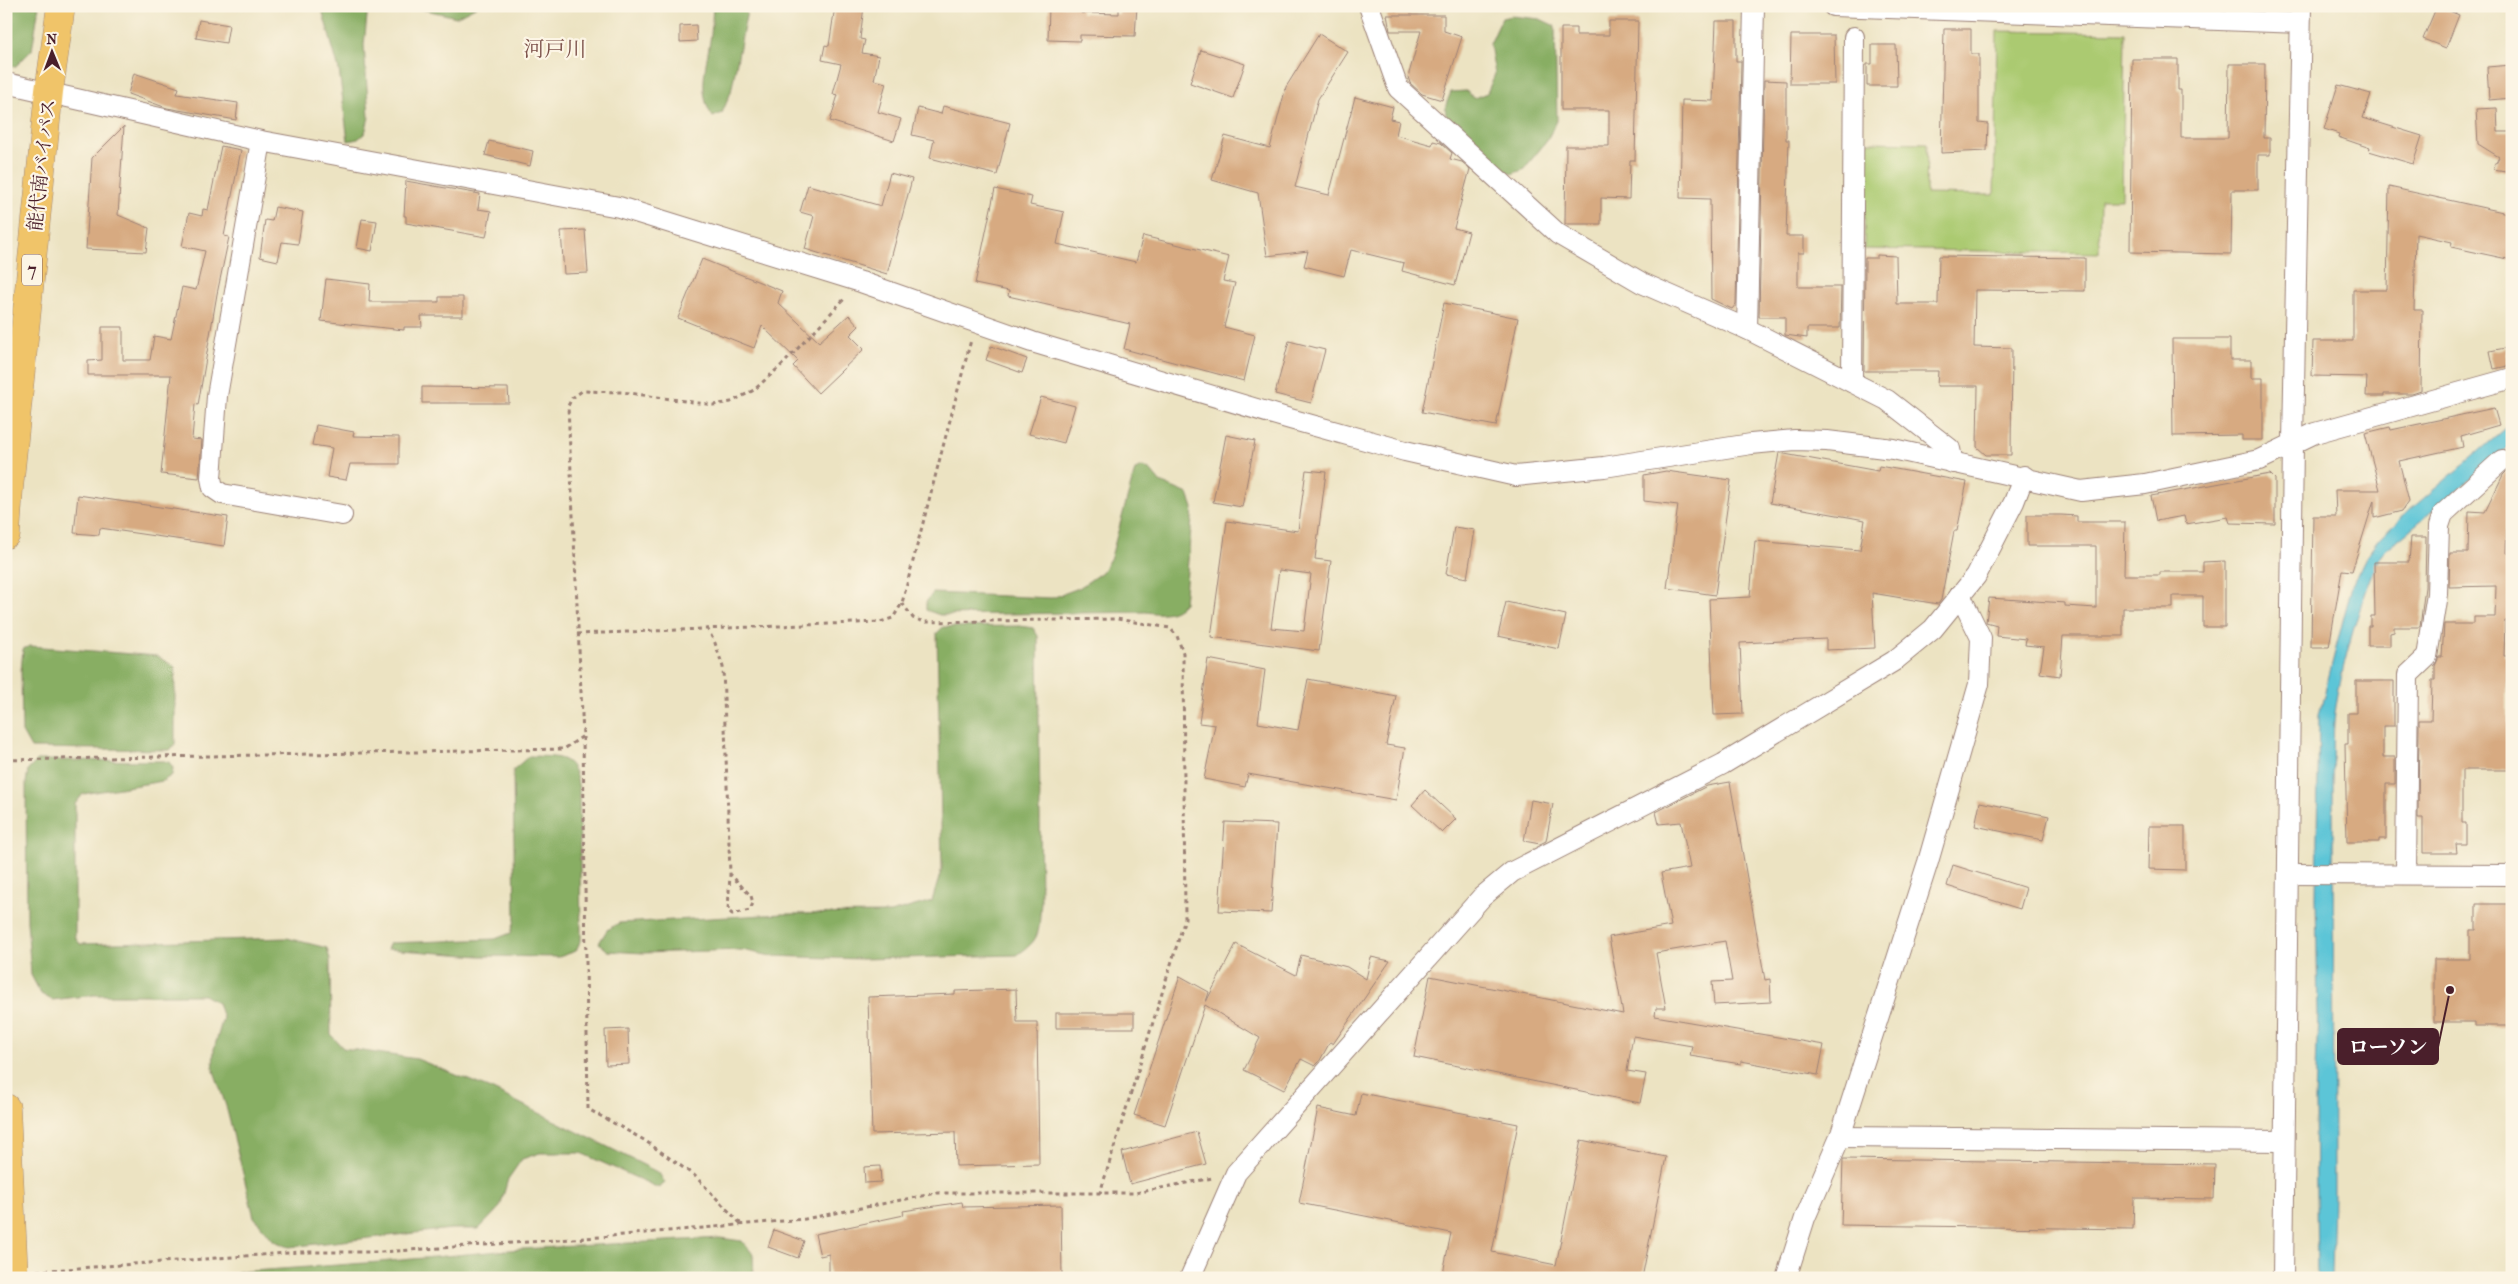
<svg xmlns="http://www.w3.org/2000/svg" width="2518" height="1284" viewBox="0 0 2518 1284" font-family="'IM FELL French Canon','Noto Serif JP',serif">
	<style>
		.green { fill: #abca71; stroke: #7a744e }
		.forest { fill: #88ae63; stroke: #696647 }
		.water { fill: #5bc5d7; stroke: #527281 }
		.building { fill: #d7aa81; fill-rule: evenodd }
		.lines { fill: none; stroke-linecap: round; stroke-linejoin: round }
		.minor-casing { stroke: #9b8176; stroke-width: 22 }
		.highway-casing { stroke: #9b8176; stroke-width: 29 }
		.path { stroke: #9b8176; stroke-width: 3; stroke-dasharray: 4 4; stroke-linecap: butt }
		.minor { stroke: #fff; stroke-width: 20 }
		.highway { stroke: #f0c469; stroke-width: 28 }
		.labels { text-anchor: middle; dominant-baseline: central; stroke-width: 4.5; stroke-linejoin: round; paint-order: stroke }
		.shield { fill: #fcf5e5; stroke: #7f5f63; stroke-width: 1 }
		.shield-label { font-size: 18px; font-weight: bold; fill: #4a1f2b }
		.street-label { font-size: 19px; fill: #4a1f2b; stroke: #fcf5e5 }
		.quarter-label { font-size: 21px; fill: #7b5049; stroke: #fcf5e5 }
		.leader { fill: none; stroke: #4a1f2b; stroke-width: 2 }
		.callout-dot { fill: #4a1f2b; stroke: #fcf5e5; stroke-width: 2 }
		.callout { fill: #4a1f2b; stroke: #4a1f2b; stroke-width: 2 }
		.callout-label { font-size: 20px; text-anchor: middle; font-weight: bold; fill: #fff }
	</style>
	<rect width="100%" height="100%" fill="#fcf5e5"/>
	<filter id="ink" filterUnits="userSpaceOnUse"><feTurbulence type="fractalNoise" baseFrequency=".02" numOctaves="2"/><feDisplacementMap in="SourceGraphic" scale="10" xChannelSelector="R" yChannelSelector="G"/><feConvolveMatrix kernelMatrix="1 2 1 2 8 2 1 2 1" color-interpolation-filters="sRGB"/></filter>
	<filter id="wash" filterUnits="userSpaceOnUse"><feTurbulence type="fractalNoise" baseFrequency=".0096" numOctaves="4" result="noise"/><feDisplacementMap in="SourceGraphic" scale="20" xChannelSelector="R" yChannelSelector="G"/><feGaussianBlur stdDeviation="1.12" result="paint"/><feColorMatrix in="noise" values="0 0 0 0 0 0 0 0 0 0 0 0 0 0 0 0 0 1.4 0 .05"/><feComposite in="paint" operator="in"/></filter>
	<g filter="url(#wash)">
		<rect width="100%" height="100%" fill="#ece3c2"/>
		<path class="green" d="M1997 31 2125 33 2122 199H2100L2099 253 1864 249 1866 142 1927 143 1926 194 1994 195Z"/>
		<g class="forest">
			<path d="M6 6H39L32 50 16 66 6 67Z"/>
			<path d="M321 6H368L364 45 369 117 365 133 358 139 348 141 339 70Z"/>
			<path d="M409 6H477L456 17Z"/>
			<path d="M713 6H748L731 92 722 113 713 117C697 94 706 67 710 41 712 30 712 18 713 6Z"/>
			<path d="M1511 16 1540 19 1555 26 1557 121 1546 142 1523 170 1511 174C1495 161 1451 135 1446 115 1444 106 1448 100 1451 92L1466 91 1474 98 1487 93 1495 74 1490 44 1502 18Z"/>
			<path d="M1143 467 1151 471 1160 482 1188 494 1193 508 1184 603C1173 615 1160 614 1146 612L940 615 926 610V602L933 593 1052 598 1079 588 1102 572 1111 557 1135 470Z"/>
			<path d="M1020 626 1033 628 1038 636 1041 902C1038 931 1043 938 1017 955L862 959 771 956 742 950 643 953 608 951 599 943 607 930 619 923 783 914 890 913 932 901 942 868 937 633 943 627Z"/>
			<path d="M30 646 157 656 175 667V744L170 750 31 748 22 732 21 671 23 649Z"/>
			<path d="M529 756C561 757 574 754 579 790L581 939 576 951 559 957 480 956 387 949 390 943 495 939 511 933 515 920 513 770Z"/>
			<path d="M38 760 164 761 169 762 173 768 172 775 163 781 83 794 75 804V937L80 944 287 938 327 948 330 960 331 1035 343 1048 417 1059 493 1090 622 1154 659 1173 665 1183 659 1188 581 1153H540L522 1159 508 1179 500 1207 479 1229H451L289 1247 274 1241 254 1217 226 1106 213 1068 214 1049 223 1018 218 1003 204 995H94L52 1000 41 994 31 975 27 921 26 783 28 770Z"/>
			<path d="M720 1238 742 1241 753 1254 754 1278H229L238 1272 380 1262 521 1249Z"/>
		</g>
		<path class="water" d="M2512 423V444L2381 554C2360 602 2342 661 2335 713 2332 736 2334 760 2333 783L2334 1195 2332 1278H2317L2315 1101 2318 1013 2316 897 2319 715 2352 585 2366 557 2379 539 2410 510Z"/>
		<g id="blocks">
			<g class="building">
				<path d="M835 6H864L860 39 865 40 862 53 879 56 874 80 886 83 878 112 901 119 894 141 830 121 838 95 833 94 841 64 822 60 825 45 829 46Z"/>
				<path d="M1049 6H1081V13L1119 14V6H1137L1135 36 1080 35V41L1048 40Z"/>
				<path d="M2437 6 2459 15 2446 48 2423 39Z"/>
				<path d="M1387 15H1444V31L1462 37 1442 100 1422 94 1410 83 1408 77 1421 31H1390Z"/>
				<path d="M199 20 229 25 226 43 196 38Z"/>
				<path d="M1609 21H1638L1635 160H1630L1629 199 1601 198V224H1565L1566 146H1609V110H1561V28H1576V35H1609Z"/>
				<path d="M1716 21H1736V61H1741L1736 304 1732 309 1711 299 1710 199 1680 198 1682 100 1713 101Z"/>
				<path d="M696 25 697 41 680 42V26Z"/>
				<path d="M1944 29H1971V54H1979V123L1988 124 1987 151 1941 153Z"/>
				<path d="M1319 34 1348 52 1318 99 1295 187 1329 195 1355 97 1393 107 1390 119 1399 121 1396 135 1432 145 1433 141 1441 143 1452 153 1450 159 1462 162 1470 169 1454 228 1469 232 1455 285 1402 271 1404 263 1351 250 1344 276 1304 266 1308 251 1267 256 1258 193 1212 180 1225 136 1270 148 1286 87Z"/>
				<path d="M1791 35H1834L1835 84H1790Z"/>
				<path d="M1872 45H1896L1897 86H1867V64H1872Z"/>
				<path d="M1201 50 1245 64 1233 98 1190 83Z"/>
				<path d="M2132 59H2178V90H2181V138H2228L2229 64H2265L2264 138H2270V155H2258V190H2232L2231 254 2130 252Z"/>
				<path d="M2512 65V98L2489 100 2487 67Z"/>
				<path d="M134 73 179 88 177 94 238 103 236 120 167 108 128 94Z"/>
				<path d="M1764 80 1786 81V140H1789L1786 236H1804V253H1798V287H1841L1840 328H1807V338L1785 335V317H1759Z"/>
				<path d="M2338 85 2371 94 2363 118 2422 136 2413 164 2369 151 2370 148 2338 137 2339 134 2324 129Z"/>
				<path d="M943 106 1010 123 997 175 930 158 934 140 912 135 918 108 941 114Z"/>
				<path d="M2497 108 2498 132H2510L2512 128V172L2493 169 2499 157 2478 144 2476 109Z"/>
				<path d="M124 126 118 215 149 228 146 252 86 249 92 158Z"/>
				<path d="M489 141 533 151 530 166 485 155Z"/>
				<path d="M221 146 241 150 224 236 229 237 217 294 198 405 195 404 192 439 202 440 199 478 161 474 171 375H88V361L102 360V327H123V360H150L154 336 171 339 182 287 196 290 205 251 182 246 189 213 202 216 203 209 208 210Z"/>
				<path d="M890 173 912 179 887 274 805 249 814 216 800 212 808 185 881 206Z"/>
				<path d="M406 181 480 194 478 209 491 211 486 237 406 223V216H404Z"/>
				<path d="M2389 187 2512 214V260L2451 247 2452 242 2416 234 2414 310H2422L2421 391 2412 394H2384V396H2366L2367 377 2312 376 2313 341H2353V290H2387Z"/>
				<path d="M995 189 1032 197 1030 205 1064 212 1057 244 1136 262 1143 236 1229 257 1223 281 1235 283 1224 327 1255 335 1244 381 1124 349 1130 324 1008 296 1009 291 975 284Z"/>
				<path d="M275 207 303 212 298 244 282 242 278 261 260 257 265 220 272 221Z"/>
				<path d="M362 219 377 221 372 251 357 248Z"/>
				<path d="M585 230 588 273 564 274 561 231Z"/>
				<path d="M1877 255 1896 256 1897 304H1938L1939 256 2085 258V291L1975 290 1974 347 2012 348 2011 455H1986L1977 447 1978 386H1937L1938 371H1864L1865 258H1877Z"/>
				<path d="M702 259 782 291 778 303 819 342 849 315 859 326 850 335 864 349 818 393 793 366 798 361 762 326 754 348 678 318Z"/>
				<path d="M326 279 370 284 369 302H439V297H463V316H421L422 327H404V330L321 321Z"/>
				<path d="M1444 303 1518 318 1496 426 1422 412Z"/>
				<path d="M2172 339H2230V360H2251V378H2263V440H2242V435L2173 436Z"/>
				<path d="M1289 341 1325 350 1311 403 1275 394Z"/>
				<path d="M991 346 1027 359 1022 373 986 360Z"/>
				<path d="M2505 348 2508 366 2494 369 2490 351Z"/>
				<path d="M422 387 508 388 509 403H422Z"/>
				<path d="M1041 397 1075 406 1064 443 1029 434Z"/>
				<path d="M2494 408 2499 425 2461 436 2463 447 2399 461 2409 501 2402 511 2374 518V500L2352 571 2342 570 2329 647H2311L2313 516H2336L2335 490H2380L2365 433 2390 427 2391 430Z"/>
				<path d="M316 425 354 432 353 436 399 437V464H350L346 480 327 477 332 448 312 445Z"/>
				<path d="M1226 435 1255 441 1242 507 1213 502Z"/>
				<path d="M1779 453 1878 471 1879 466 1967 482 1957 531H1954L1941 600 1938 604 1872 593 1875 648 1826 650V639L1740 643 1743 714 1714 715 1709 599 1750 597 1755 541 1860 550 1865 520 1770 503Z"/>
				<path d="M2512 466V504L2508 502 2506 553H2510V621H2505L2504 656H2507V723H2512V770H2462V823H2466V844H2456L2457 853H2423V818H2418L2419 720H2431L2432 680H2435V666L2439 657H2442L2444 624H2474V617H2495L2496 586 2449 587 2450 553H2468L2469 511 2485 512 2503 475Z"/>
				<path d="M1306 470 1326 472 1315 559 1331 561 1319 651 1211 637 1227 521 1298 531ZM1279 570 1311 574 1304 631 1271 628Z"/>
				<path d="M1666 471 1731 480 1715 595 1667 588 1678 505 1644 501V475Z"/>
				<path d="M2270 474 2275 479V524L2230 523 2228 517 2186 524 2184 516 2156 521 2151 496Z"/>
				<path d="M78 495 228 517 224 546 100 528 99 535 74 533Z"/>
				<path d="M2027 515H2061L2077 516V522H2125L2124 575H2160V572H2203V562L2225 561V627H2203V596H2173V608H2123V636H2063L2060 676 2040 673 2044 647 2025 645 2026 639 1996 636 1997 625 1986 622 1989 598 2065 603V606L2096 608V546H2027Z"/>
				<path d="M1454 527 1475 530 1467 578 1446 574Z"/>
				<path d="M2411 537H2426L2425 587 2420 627H2394V632L2390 633V646H2368V626H2371V616H2375L2374 562H2409Z"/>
				<path d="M1506 602 1566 615 1559 649 1498 636Z"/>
				<path d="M1208 659 1265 670 1258 723 1298 730 1308 679 1396 696 1386 745 1405 748 1396 800 1248 774 1245 787 1204 779 1215 725 1199 723Z"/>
				<path d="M2356 681H2394V726H2383V757H2395V784H2386V839H2379V842H2347L2345 744H2348V713H2356Z"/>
				<path d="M1730 782 1765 980 1770 979 1771 1002 1714 1005 1712 982 1732 981 1725 941 1656 953 1666 1008H1656L1655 1016 1824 1045 1818 1075 1741 1061V1064L1690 1056 1692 1046 1633 1036 1627 1071 1646 1074 1640 1103 1414 1057 1430 976 1623 1014 1609 937 1671 926 1661 873 1690 868 1681 822 1659 824 1656 812 1707 786Z"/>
				<path d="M1425 790 1456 819 1442 833 1412 805Z"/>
				<path d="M1531 800 1553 804 1546 841 1540 844 1524 841Z"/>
				<path d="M1980 802 2049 816 2043 840 1975 826Z"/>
				<path d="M1225 822 1277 824 1271 913 1219 911Z"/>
				<path d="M2149 826H2185V870L2148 869Z"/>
				<path d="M1953 865 2026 888 2020 909 1947 886Z"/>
				<path d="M2476 904H2512V1026H2475V1022H2434V959H2470V930H2476Z"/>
				<path d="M1236 944 1296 975 1301 955 1347 967 1366 979 1371 957 1390 961 1333 1044 1330 1042 1319 1062 1315 1066 1301 1059 1284 1090 1244 1070 1260 1038 1205 1005 1165 1125 1134 1115 1180 976 1209 992 1206 1002Z"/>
				<path d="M1016 989 1017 1022H1037L1039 1164 956 1166 955 1132 872 1134 868 997 955 994V991Z"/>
				<rect x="1056" y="1013" width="78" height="15"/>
				<path d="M628 1029 629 1064 606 1065 605 1030Z"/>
				<path d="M1361 1093 1518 1124 1492 1252 1556 1265 1581 1140 1666 1157 1642 1278H1442L1451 1233 1299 1203 1318 1108 1356 1116Z"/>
				<path d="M1197 1132 1206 1164 1130 1184 1122 1152Z"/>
				<path d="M1843 1159 2215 1164 2214 1199 2134 1198 2133 1229 1841 1225Z"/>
				<path d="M880 1166 881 1182 865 1183 864 1167Z"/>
				<path d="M962 1202 963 1207 1061 1205 1062 1278 829 1276V1254L820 1256 815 1234 904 1215 903 1211Z"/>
				<path d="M774 1230 804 1241 798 1258 768 1247Z"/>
			</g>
		</g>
	</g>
	<g filter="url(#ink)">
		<use href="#blocks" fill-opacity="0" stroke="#9b8176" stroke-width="1"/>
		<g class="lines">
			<defs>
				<g id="minor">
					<path d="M1369 6 1398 88 1558 234 1642 283 1747 329 1887 400 1950 449 1953 463"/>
					<path d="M1833 6 2300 23"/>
					<path d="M6 83 261 141 619 207 861 282 1032 342 1290 419 1405 451 1516 476 1604 467 1751 444 1795 440 1827 441 1893 449 2081 491 2145 484 2259 460 2315 433 2512 378"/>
					<path d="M261 141 217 396 211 478 213 488 222 494 342 515"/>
					<path d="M1747 329 1754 6"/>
					<path d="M1852 382 1854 37"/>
					<path d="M2288 874 2512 875"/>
					<path d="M2406 874 2408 675 2427 657 2437 594 2439 526 2443 514 2502 460"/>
					<path d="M1840 1137 2284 1141"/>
					<path d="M1190 1278 1236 1173 1482 897 1512 872 1723 764 1894 661 1933 629 1976 576 2014 502 2024 476"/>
					<path d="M1786 1278 1805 1218 1840 1137 1928 862 1979 684 1981 638 1960 595"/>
					<path d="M2283 1278 2293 442 2301 6"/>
				</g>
				<g id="highway">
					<path d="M6 534 9 488 49 91 61 6"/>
					<path d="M6 1108 14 1278"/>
				</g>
			</defs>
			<use href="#minor" class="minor-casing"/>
			<use href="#highway" class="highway-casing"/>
			<g class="path">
				<path d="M902 603 913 618 924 622 1117 619 1170 628 1177 636 1183 653 1185 919 1100 1193"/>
				<path d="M707 628 715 643 723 667 730 874 751 896 753 903 750 910 732 914 728 910 730 874"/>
				<path d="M577 634 880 622 893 618 902 603 971 340"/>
				<path d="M583 737 588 1109 644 1140 695 1176 743 1226"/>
				<path d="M6 760 564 749 583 736 568 406 572 398 582 391 622 392 713 405 731 402 754 390 786 361 846 297"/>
				<path d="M37 1271 301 1252H381L600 1237 805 1219 937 1193H1135L1212 1178"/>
			</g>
			<use href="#minor" class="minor"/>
			<use href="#highway" class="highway"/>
		</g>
	</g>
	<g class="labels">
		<rect class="shield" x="22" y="254.5" width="20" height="31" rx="4"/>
		<g class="shield-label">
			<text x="32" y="270">7</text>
		</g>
		<g class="street-label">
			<text transform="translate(42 165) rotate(-84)">能代南バイパス</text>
		</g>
		<g class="quarter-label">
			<text x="555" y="49">河戸川</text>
		</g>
	</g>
	<path class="leader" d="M2450 990L2438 1047"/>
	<circle class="callout-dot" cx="2450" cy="990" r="5"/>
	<rect class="callout" x="2338" y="1029" width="100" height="35" rx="5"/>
	<g class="callout-label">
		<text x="2388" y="1054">ローソン</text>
	</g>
	<rect width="2518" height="1284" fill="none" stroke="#fcf5e5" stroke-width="25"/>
	<g transform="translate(52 52) rotate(359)" stroke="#fcf5e5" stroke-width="4" paint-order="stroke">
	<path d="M0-4L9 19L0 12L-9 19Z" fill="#4a1f2b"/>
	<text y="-8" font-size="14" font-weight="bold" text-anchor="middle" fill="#4a1f2b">N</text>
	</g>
</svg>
